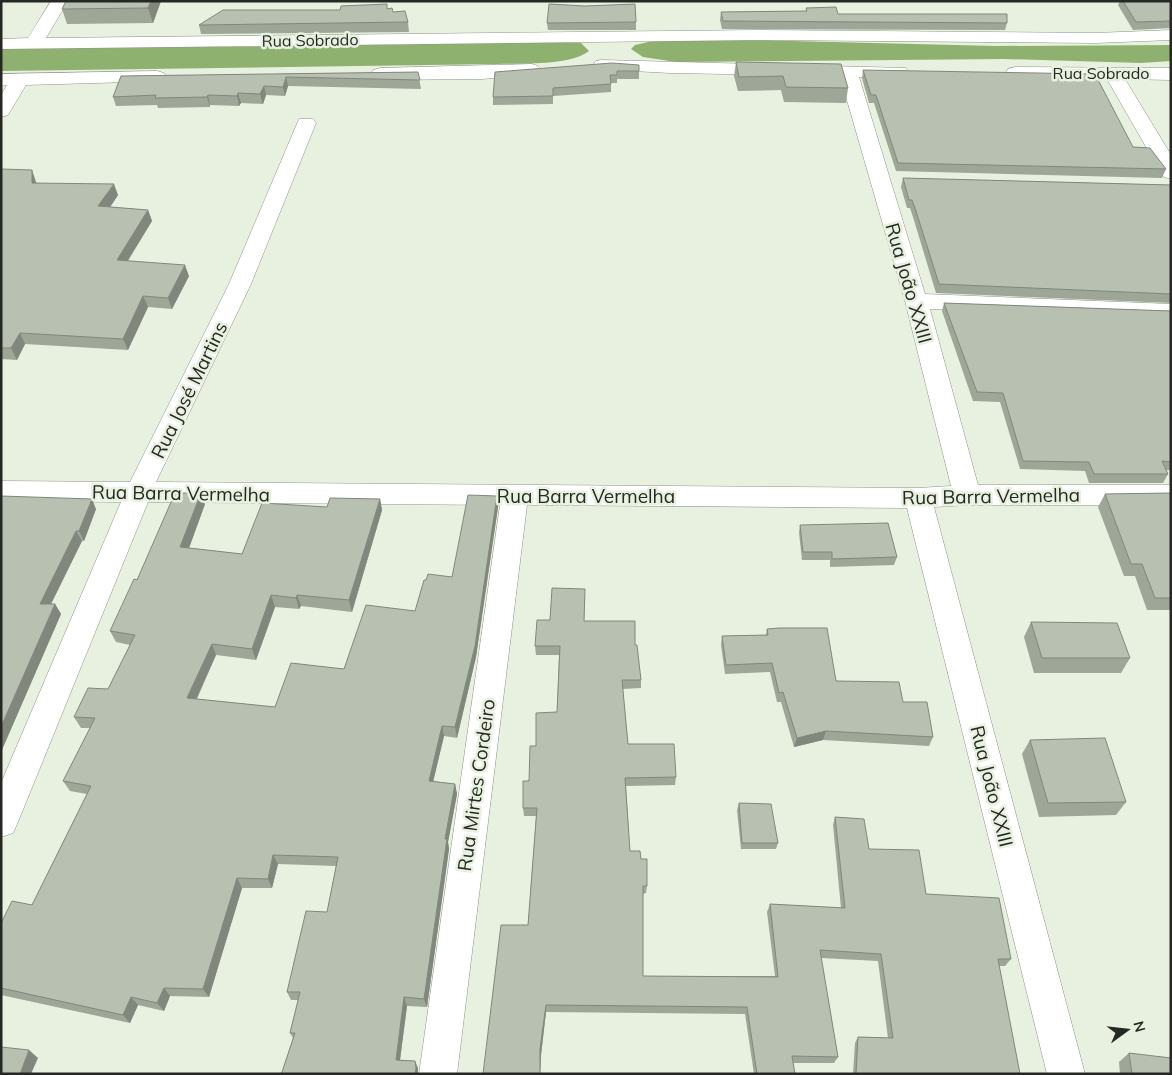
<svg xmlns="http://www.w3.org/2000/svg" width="1172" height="1075" viewBox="0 0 1172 1075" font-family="Mulish,sans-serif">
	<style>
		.water { fill: #8eb16f }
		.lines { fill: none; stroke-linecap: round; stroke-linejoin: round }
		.minor-casing { stroke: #8b9485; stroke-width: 1 }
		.minor { fill: #fff; fill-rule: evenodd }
		.wall { fill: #9ea698 }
		.shaded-wall { fill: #81877c }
		.building { fill: #b8c1b1; stroke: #81877c }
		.labels { text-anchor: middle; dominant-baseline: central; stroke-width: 5; stroke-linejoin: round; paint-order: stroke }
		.far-street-label { font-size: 16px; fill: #262923; stroke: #e8f1e0 }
		.street-label { font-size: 19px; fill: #262923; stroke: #e8f1e0 }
	</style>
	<rect width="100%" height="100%" fill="#e8f1e0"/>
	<g class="water">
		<path d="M666 38 995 46 1171 45V61L1141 63 1004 59 676 62 643 57 631 49 635 45Z"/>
		<path d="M566 42 581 43 589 51C570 66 523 63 498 64L1 71V47H216Z"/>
	</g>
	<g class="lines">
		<defs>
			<g id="minor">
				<path d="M51 1H68L46 38 759 30 1096 33 1171 30V40L1096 43 759 40 1 49V39L28 38Z"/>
				<path d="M602 60 906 68 908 72 906 76 859 77 925 294 1171 304V318L930 309 978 485H1171V505H967L934 507 1085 1074H1047L907 508 527 505 457 1074H419L500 505 148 502 18 822 13 833 1 837V783L121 502 1 501V481L130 482 229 284 299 119H313L316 123 251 284 156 482 918 488 951 486 905 301 840 76 670 73 596 69 593 65 596 61Z"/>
				<path d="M532 64 538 66 541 70 538 74 482 79 380 80 373 78 371 74 373 70 380 68Z"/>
				<path d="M1015 67 1171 68V80L1125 79 1171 155V179L1164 177 1161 173 1107 79 1008 77 1006 73 1008 69Z"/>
				<path d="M157 71 164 73 166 77 164 81 26 85 8 115 1 117V95L7 85 1 86V74Z"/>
			</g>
		</defs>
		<use href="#minor" class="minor-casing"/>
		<use href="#minor" class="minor"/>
	</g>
	<g class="wall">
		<path d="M161 1 153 23 67 24 62 9Z"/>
		<path d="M1120 1H1171V28L1133 30 1118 5Z"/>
		<path d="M806 8 838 14 1007 23 1005 30 722 29 720 20 721 12 806 11Z"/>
		<path d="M388 9 408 22 409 32 201 34 199 25 340 10Z"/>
		<path d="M636 22V30H548L547 23Z"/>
		<path d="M736 62 848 88 846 103 784 102 781 90 738 91 734 76Z"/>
		<path d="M863 70 1133 147 1166 169 1162 178 896 171 874 103H869L862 78Z"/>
		<path d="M639 71V79H617V83H611V92L553 96V104L493 105V97L495 72Z"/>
		<path d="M418 72 421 89 288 86 285 96 266 95 263 104 241 103 239 106 210 105V107L158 108 157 105 116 106 113 97 121 76Z"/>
		<path d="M1 169 36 182V183L118 195 110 207 148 210 152 221 128 261 189 276 172 309 148 307 128 350 25 344 17 360 1 359Z"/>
		<path d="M903 178 1171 185V303L936 293 913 217 910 208H907L901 187Z"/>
		<path d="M944 303 1171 311V470H1166L1168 474 1163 483H1089L1085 471 1020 469 1000 402 973 401 942 311Z"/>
		<path d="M1171 493V610H1147L1135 576H1124L1098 507 1105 494Z"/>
		<path d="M1 496 96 509 84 541H82L51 604H55L61 614 1 752Z"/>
		<path d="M497 496 498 507 476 657 457 738 444 736 433 781 455 784 457 794 448 842 449 849 427 1007 407 1006 400 1060 418 1068V1074H280L282 1072 293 1038 290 1033 298 1000H291L287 992 327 912 336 866 278 864 272 888H242L209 997 170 996 164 1011 138 1005 130 1023 1 995V923L32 905 87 794 70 791 63 781 90 728H81L74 717 108 689 130 645 116 642 110 631 137 580 205 504 189 548 242 554 327 507 380 499 382 510 352 612 301 606 299 609 275 607 256 660 216 655 197 699 275 707 344 669 415 611 426 580 452 577Z"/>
		<path d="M800 525 897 557 894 565 830 567V560H802L799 533Z"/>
		<path d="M585 598 584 621 635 645 641 680V688L623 689 628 744 676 777 675 785 626 786 630 851 641 859 647 886 646 893 643 894V976H775L767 912 770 904 841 908 833 825 835 817 869 849 926 894 1011 959 1005 966H999L1020 1074H853L855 1043 858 1037 888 1038 878 961 821 958 838 1057 834 1063H793L795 1074H754L745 1014 546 1012 541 1055 540 1074H483L528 925 536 816H524L523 808 536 746 557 712 559 655H536L535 646 550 620Z"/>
		<path d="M1031 622 1130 658 1121 673H1034L1024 637Z"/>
		<path d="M767 629 836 681 903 702 933 737 929 746 823 740 794 747 781 702H777L770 672 725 674 721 645 722 636 766 635Z"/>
		<path d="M1030 740 1126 802 1116 815 1039 817 1022 754Z"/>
		<path d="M739 803 778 843 776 849H741L737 810Z"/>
		<path d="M1129 1053 1171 1074H1120L1119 1062Z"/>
	</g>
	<g class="shaded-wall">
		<path d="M151 1H161L153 23 148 8Z"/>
		<path d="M286 77 288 86 285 96 283 87Z"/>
		<path d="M264 86 266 95 263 104 260 94Z"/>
		<path d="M238 93 241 103 239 106 237 96Z"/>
		<path d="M208 95 210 105V107L207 97Z"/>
		<path d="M32 170 36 182 37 195 32 183Z"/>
		<path d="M114 184 118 195 103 218 98 206Z"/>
		<path d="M148 210 152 221 121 271 117 260Z"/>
		<path d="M185 265 189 276 172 309 168 298Z"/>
		<path d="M143 296 148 307 128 350 123 339Z"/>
		<path d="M20 333 25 344 17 360 11 348Z"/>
		<path d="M201 493 205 504 185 559 180 547Z"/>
		<path d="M497 496 498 507 476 657 457 738 455 727Z"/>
		<path d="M92 499 96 509 84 541 79 531Z"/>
		<path d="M380 499 382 510 352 612 349 600Z"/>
		<path d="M76 531 82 541 46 614 40 604Z"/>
		<path d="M271 595 275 607 256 660 252 649Z"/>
		<path d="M297 595 301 606 299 609 296 598Z"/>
		<path d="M55 604 61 614 1 752V727Z"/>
		<path d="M212 644 216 655 192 708 187 698Z"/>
		<path d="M442 726 444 736 431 791 429 781Z"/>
		<path d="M826 731 823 740 794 747 797 738Z"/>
		<path d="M455 784 457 794 448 842 449 849 427 1007 424 999 445 839Z"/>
		<path d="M273 855 278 864 272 888 268 879Z"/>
		<path d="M237 878 242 888 209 997 203 989Z"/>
		<path d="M164 988 170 996 164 1011 157 1003Z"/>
		<path d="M131 997 138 1005 130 1023 123 1015Z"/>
		<path d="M404 997 407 1006 399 1067 396 1060Z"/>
		<path d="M546 1005V1012L541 1055 540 1074V1049Z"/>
		<path d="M29 1050 38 1058 31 1074H20Z"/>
		<path d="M415 1061 418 1068V1074H415Z"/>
	</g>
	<g class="building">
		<path d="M66 1H151L148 8 62 9Z"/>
		<path d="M1123 1H1171V21L1136 22Z"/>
		<path d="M387 4V9L392 8 393 12 405 11 408 22 199 25 223 10H340L341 6Z"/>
		<path d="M549 4 585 6 635 4 636 22 547 23Z"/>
		<path d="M836 7 838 14H1007V23L723 21 721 12 807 11 806 8Z"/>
		<path d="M736 62 841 64 848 88 786 87 783 76 739 77Z"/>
		<path d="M612 63 639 65V71H617V75H610L611 84 553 88V96L493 97 495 72Z"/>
		<path d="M863 70 1095 74 1133 147 1150 148 1166 169 898 163 876 95H871Z"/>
		<path d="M418 72 420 80 286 77 283 87 264 86 260 94 238 93 237 96 208 95 207 97 155 98 156 95 113 97 121 76Z"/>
		<path d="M1 169 32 170V183L114 184 98 206 148 210 117 260 185 265 168 298 143 296 123 339 20 333 11 348H1Z"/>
		<path d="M903 178 1171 185V294L939 284 915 208 912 200H909Z"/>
		<path d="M944 303 1171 311V462L1162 461 1168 474H1094L1089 462 1023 461 1003 393 977 392Z"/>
		<path d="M175 493H201L180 547 242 554 262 503 327 507 330 498 380 499 349 600 297 595 296 598 271 595 252 649 212 644 187 698 275 707 291 663 344 669 366 605 415 611 424 580H426L428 574 452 577 468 495 497 496 475 646 455 727 442 726 429 781 455 784 445 839H447L424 999 404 997 396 1060 415 1061 416 1068 415 1074H280L282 1072 295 1033H290L300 992H287L306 911 327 912 338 857 273 855 268 879 237 878 203 989 164 988 157 1003 131 997 123 1015 1 988V923L12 901 32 905 91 786 63 781 95 718 74 717 88 688 108 689 135 635 110 631 134 579 137 580Z"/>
		<path d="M1171 493V598H1155L1142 564H1131L1105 494Z"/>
		<path d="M1 496 92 499 79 531H76L40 604H55L1 727Z"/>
		<path d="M888 523 897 557 832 559V552H803L800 525Z"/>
		<path d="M552 588 585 589 584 621H635V645H637L641 680H622L628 744H674L676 777 625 778 630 851H640L641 859H647V886H643V976L778 977 770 904 845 908 835 817 864 819 869 849 919 850 926 894 999 898 1011 959H998L1020 1074H856L858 1037 893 1038 881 954 820 950 838 1057 792 1056 795 1074H757L747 1007 546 1005 540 1049V1074H483L501 925H528L537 808H523V781H529L530 746H536V713L557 712 560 646H535L537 620H550Z"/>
		<path d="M1031 622 1117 623 1130 658H1042Z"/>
		<path d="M779 628H827L836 681 899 682 903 702H927L933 737 826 731 797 738 783 692 779 693 772 663 726 665 722 636 768 635 767 629Z"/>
		<path d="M1105 738 1126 802 1048 803 1030 740Z"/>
		<path d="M739 803 771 804 778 843H742Z"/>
		<path d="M1 1047 29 1050 20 1074H1Z"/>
		<path d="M1129 1053 1171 1058V1074H1132Z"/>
	</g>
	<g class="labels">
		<g class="far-street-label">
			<text transform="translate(310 40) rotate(-1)">Rua Sobrado</text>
			<text x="1101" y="73">Rua Sobrado</text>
		</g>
		<g class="street-label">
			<text transform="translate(909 283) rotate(74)">Rua João XXIII</text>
			<text transform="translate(189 390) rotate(-64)">Rua José Martins</text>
			<text transform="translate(181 493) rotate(1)">Rua Barra Vermelha</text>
			<text x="586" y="496">Rua Barra Vermelha</text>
			<text transform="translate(991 496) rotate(-1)">Rua Barra Vermelha</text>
			<text transform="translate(476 785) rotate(-82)">Rua Mirtes Cordeiro</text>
			<text transform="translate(992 786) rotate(76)">Rua João XXIII</text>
		</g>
	</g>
	<rect width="1172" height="1075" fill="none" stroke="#262923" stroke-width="5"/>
	<g transform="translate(1127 1030) rotate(75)" stroke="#e8f1e0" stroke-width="4" paint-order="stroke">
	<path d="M0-4L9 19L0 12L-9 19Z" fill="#262923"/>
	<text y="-8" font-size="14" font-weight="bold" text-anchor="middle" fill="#262923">N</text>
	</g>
</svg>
